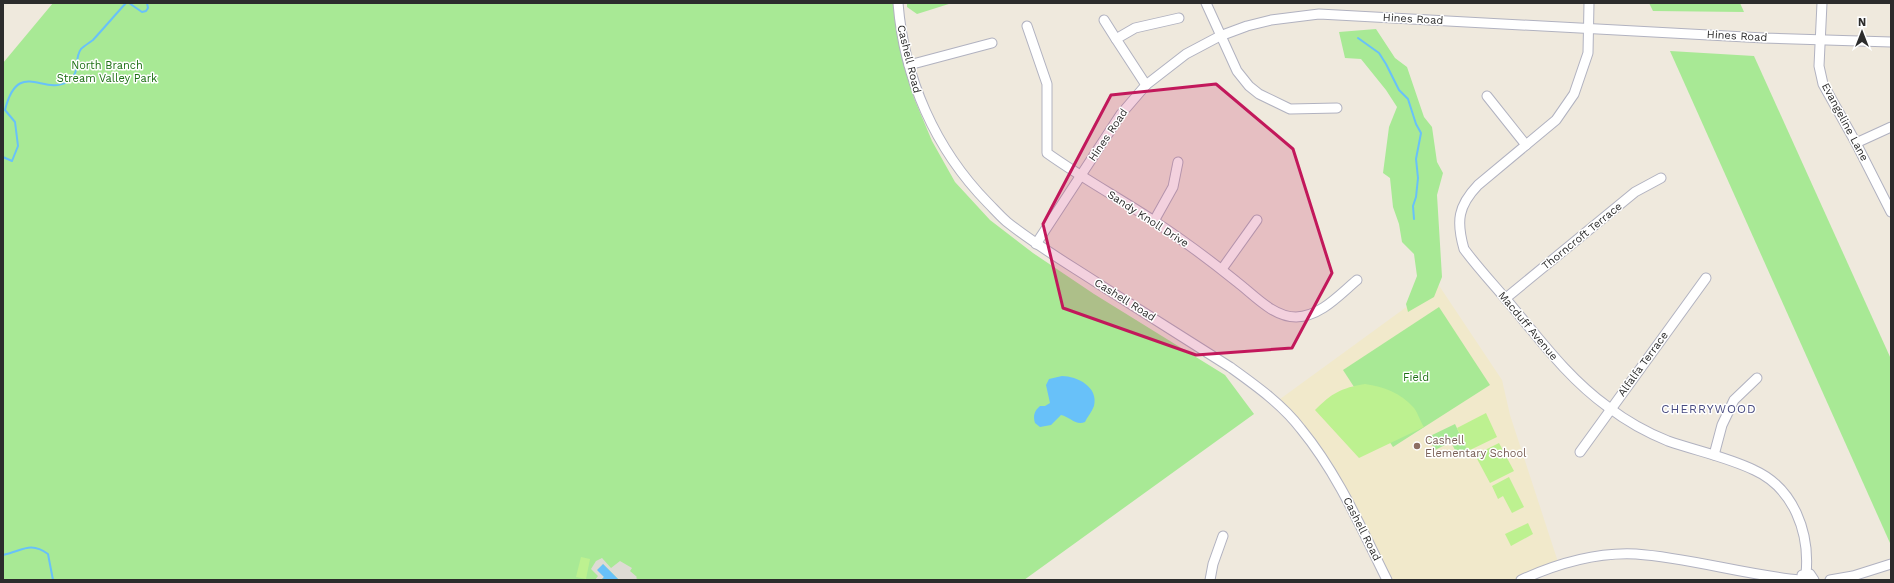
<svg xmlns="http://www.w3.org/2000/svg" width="1894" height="583" viewBox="0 0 1894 583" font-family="'Work Sans',sans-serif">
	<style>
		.education { fill: #f1e9cb }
		.green { fill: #a8e995 }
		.pitch { fill: #bdf190 }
		.plaza { fill: #dedbd4 }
		.water { fill: #68c1f9 }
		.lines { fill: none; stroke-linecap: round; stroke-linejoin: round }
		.stream { stroke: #68c1f9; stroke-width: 2 }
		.minor-casing { stroke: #b1b2c0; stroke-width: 11 }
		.minor { stroke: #fff; stroke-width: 9 }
		.marked { fill: #c2185b; fill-opacity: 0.2; stroke: #c2185b; stroke-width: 3; stroke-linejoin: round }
		.education-dot { fill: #8d6e63; stroke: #fff; stroke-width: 1.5 }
		.labels { text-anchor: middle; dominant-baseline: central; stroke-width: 3; stroke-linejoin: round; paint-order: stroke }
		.street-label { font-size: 11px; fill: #2c2c2c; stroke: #fff }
		.park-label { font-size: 11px; fill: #1d7014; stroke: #fff }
		.education-label { font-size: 11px; fill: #785e54; stroke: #fff; text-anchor: start }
		.neighbourhood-label { font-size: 12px; letter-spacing: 1px; fill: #484b81; stroke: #fff }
	</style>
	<rect width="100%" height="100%" fill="#efe9dd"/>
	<path class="education" d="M1438 284 1502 380 1510 415 1559 565 1521 580H1387L1328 464 1276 402Z"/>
	<g class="green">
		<path d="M53 3H893L903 58 914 98 932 141 955 182 990 220 1033 253 1094 294 1225 375 1254 414 1024 580H3V63Z"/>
		<path d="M907 3H952L917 14 907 7Z"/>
		<path d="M1649 3H1740L1744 12 1653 11Z"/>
		<path d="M1376 29 1395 58 1407 67 1424 117 1432 127 1437 162 1443 173 1437 195 1442 277 1434 297 1408 312 1406 304 1417 276 1414 254 1402 242 1399 224 1393 207 1390 178 1383 173 1389 127 1397 107 1386 90 1361 59 1345 58 1339 32Z"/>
		<path d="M1670 51 1754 56 1891 359 1890 543Z"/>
		<path d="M1439 307 1490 385 1393 447 1343 370Z"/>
		<path d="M1455 424 1468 451 1458 456 1451 442 1435 450 1428 437Z"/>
	</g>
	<g class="pitch">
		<path d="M1365 384C1384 387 1400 392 1414 408 1418 413 1420 421 1424 427L1359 458 1315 410C1332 393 1341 388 1365 384Z"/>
		<path d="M1486 413 1497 437 1468 451 1457 428Z"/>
		<path d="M1499 443 1514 471 1490 483 1475 455Z"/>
		<path d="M1509 477 1524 507 1512 513 1503 496 1498 499 1492 486Z"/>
		<path d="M1528 523 1533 534 1511 546 1505 534Z"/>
		<path d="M581 557 590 559 586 579 576 577Z"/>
	</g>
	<path class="plaza" d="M602 558 611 568 620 561 632 568 630 571 637 577 636 578 639 580H619L603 564 604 577 601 580H595L598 576 591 569 596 561Z"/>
	<g class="water">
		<path d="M1062 376C1077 376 1099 387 1094 406 1092 412 1087 417 1085 422 1076 426 1070 417 1061 415L1051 425 1040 427 1035 423C1033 416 1034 411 1040 406H1045L1050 403 1046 385 1049 379Z"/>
		<path d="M603 564 619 580H601L604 577 597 570Z"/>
	</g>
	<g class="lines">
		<g class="stream">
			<path d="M129 3 142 12 146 11 148 8 147 3"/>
			<path d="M1358 38 1379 53 1386 64 1399 90 1408 99 1416 124 1421 133 1416 159 1418 178 1416 197 1413 206 1414 219"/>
			<path d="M3 157 12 161 18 146 15 122 5 110C18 58 43 96 67 82 82 73 73 60 81 49 84 46 89 43 93 40 104 28 115 15 126 3"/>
			<path d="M3 555C22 551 30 541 48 554L53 580"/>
		</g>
		<defs>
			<g id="minor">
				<path d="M898 3C904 78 935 149 988 203 994 209 1000 216 1007 222 1037 246 1070 265 1102 286 1145 313 1187 340 1230 367 1255 385 1282 404 1301 429 1338 474 1361 528 1387 580"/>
				<path d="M1206 3 1237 71 1249 86 1259 94 1290 109 1337 108"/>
				<path d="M1589 3 1588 53 1574 94 1556 120 1478 185C1458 206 1456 221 1464 249 1478 268 1495 286 1510 304 1541 341 1569 379 1608 407 1625 420 1648 433 1668 441 1697 451 1727 457 1754 470 1794 488 1810 533 1806 574"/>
				<path d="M1822 3 1819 66 1823 84 1856 143 1891 212"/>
				<path d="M1104 20 1116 39"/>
				<path d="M1027 26 1047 84V153C1082 178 1119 198 1154 221 1183 240 1211 261 1237 282 1254 295 1273 317 1296 317 1321 316 1339 295 1357 280"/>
				<path d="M909 65 992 43"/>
				<path d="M1146 85 1116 39 1135 28 1179 18"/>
				<path d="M1487 96 1526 145"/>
				<path d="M1856 143 1891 127"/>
				<path d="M1154 221 1173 187 1178 162"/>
				<path d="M1036 244 1121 114 1146 85 1186 54 1220 36 1247 26 1271 20 1319 14 1764 38 1891 42"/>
				<path d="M1222 269 1257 220"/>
				<path d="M1506 298 1635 192 1661 178"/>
				<path d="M1580 452 1706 278"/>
				<path d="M1714 455 1722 425 1734 400 1757 378"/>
				<path d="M1802 575 1810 574 1814 580"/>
				<path d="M1210 580 1213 564 1223 536"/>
				<path d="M1521 580C1556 564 1597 552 1636 554 1691 558 1745 575 1800 580"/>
				<path d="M1830 580 1853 576 1891 564"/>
			</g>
		</defs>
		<use href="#minor" class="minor-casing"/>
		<use href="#minor" class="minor"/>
	</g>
	<path class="marked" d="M1216 84 1293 149 1332 273 1292 348 1196 355 1063 308 1043 224 1111 95Z"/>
	<circle class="education-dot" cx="1417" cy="446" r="4"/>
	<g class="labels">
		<g class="street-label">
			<text transform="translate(1413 19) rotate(3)">Hines Road</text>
			<text transform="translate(1737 36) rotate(3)">Hines Road</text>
			<text transform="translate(909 59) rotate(76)">Cashell Road</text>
			<text transform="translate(1845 122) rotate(62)">Evangeline Lane</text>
			<text transform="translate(1108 135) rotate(-56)">Hines Road</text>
			<text transform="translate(1148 219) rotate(33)">Sandy Knoll Drive</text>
			<text transform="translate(1582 236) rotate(-39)">Thorncroft Terrace</text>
			<text transform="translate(1125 300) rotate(32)">Cashell Road</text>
			<text transform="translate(1528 326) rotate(50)">Macduff Avenue</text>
			<text transform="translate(1643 364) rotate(-54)">Alfalfa Terrace</text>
			<text transform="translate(1362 529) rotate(63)">Cashell Road</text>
		</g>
		<g class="park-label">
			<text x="107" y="65">North Branch<tspan x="107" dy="13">Stream Valley Park</tspan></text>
			<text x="1416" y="377">Field</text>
		</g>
		<g class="education-label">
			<text x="1425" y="440">Cashell<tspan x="1425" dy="13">Elementary School</tspan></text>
		</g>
		<g class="neighbourhood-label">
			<text x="1709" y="409">CHERRYWOOD</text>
		</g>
	</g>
	<rect width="1894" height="583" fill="none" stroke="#2c2c2c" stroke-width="8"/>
	<g transform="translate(1862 32)" stroke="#ffffff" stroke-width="3" paint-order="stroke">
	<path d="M0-3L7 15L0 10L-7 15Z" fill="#2c2c2c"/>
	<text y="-6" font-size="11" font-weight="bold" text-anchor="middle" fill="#2c2c2c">N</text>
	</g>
</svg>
